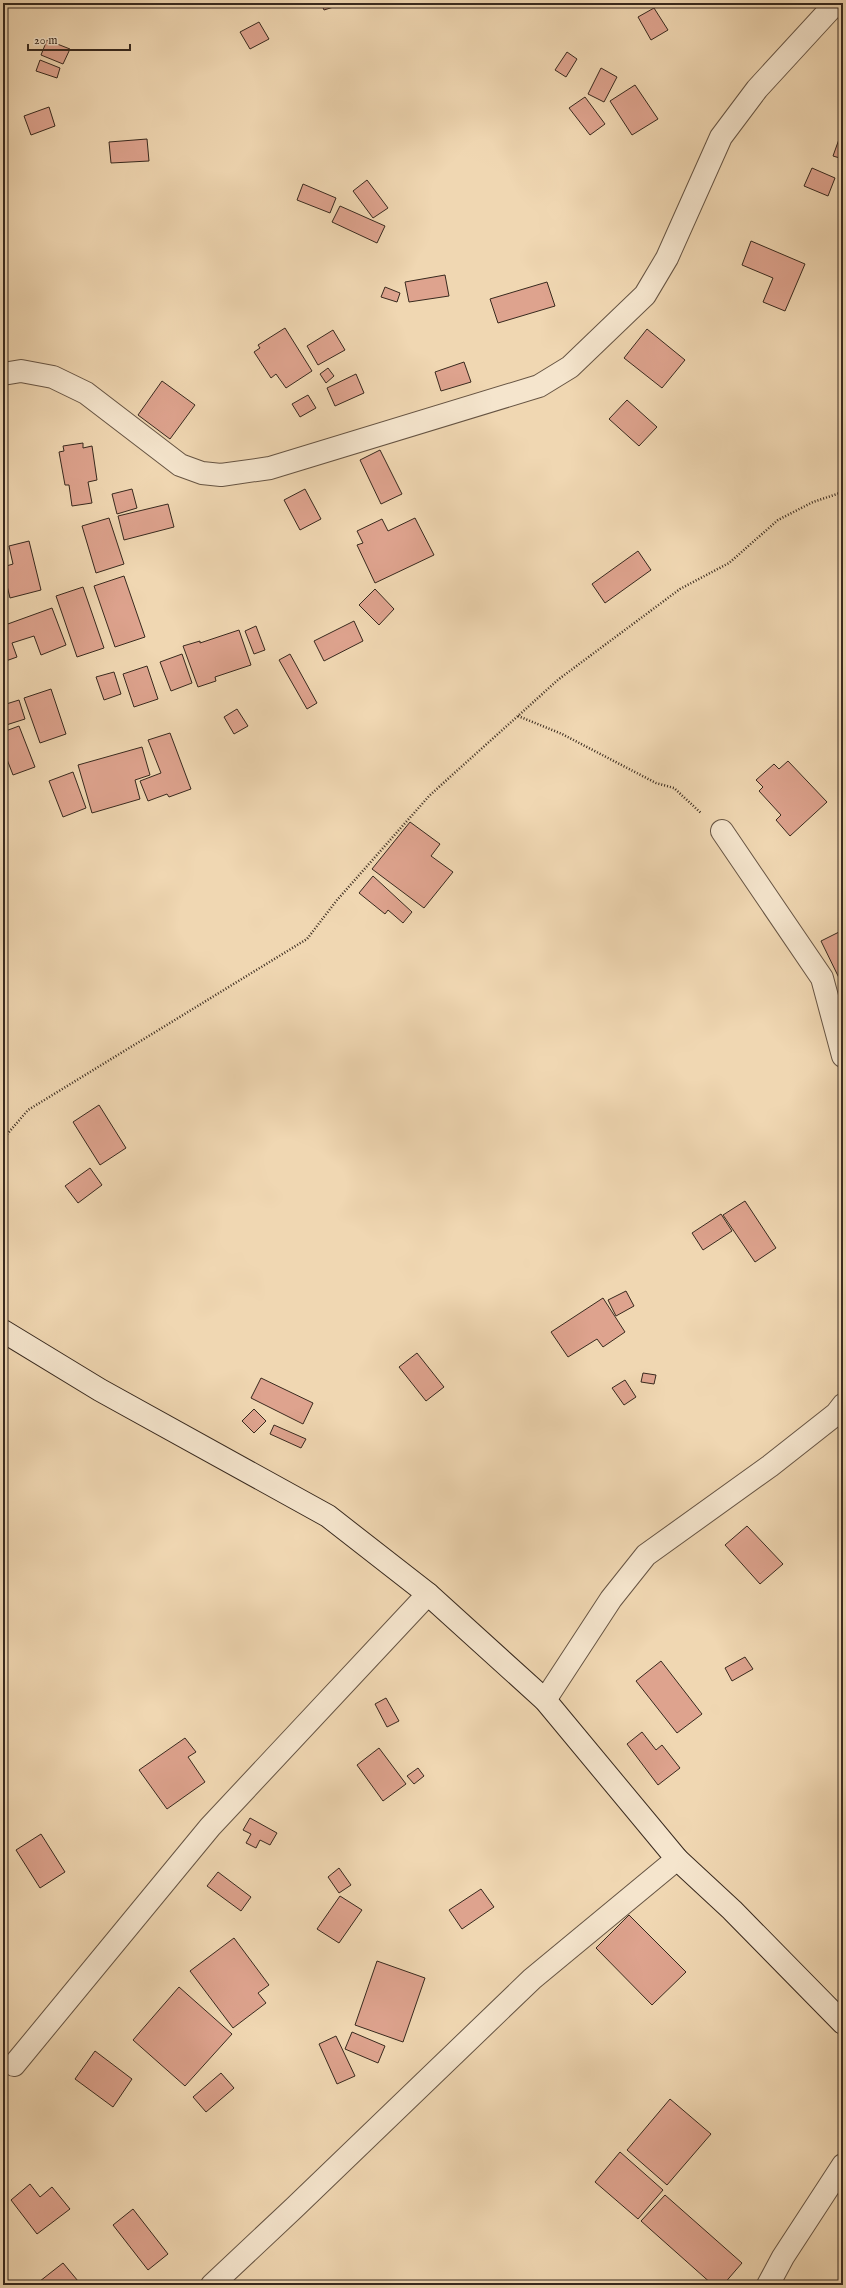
<svg xmlns="http://www.w3.org/2000/svg" width="846" height="2288" viewBox="0 0 846 2288" font-family="'IM FELL English',serif">
	<style>
		.building { fill: #dea38e; stroke: #38291e }
		.lines { fill: none; stroke-linecap: round; stroke-linejoin: round }
		.street-casing { stroke: #665443; stroke-width: 24 }
		.secondary-casing { stroke: #38291e; stroke-width: 24 }
		.path { stroke: #38291e; stroke-width: 2.5; stroke-dasharray: 1 2; stroke-linecap: butt }
		.street { stroke: #f5e5cd; stroke-width: 22 }
		.secondary { stroke: #f5e5cd; stroke-width: 22 }
	</style>
	<rect width="100%" height="100%" fill="#f0d7b2"/>
	<filter id="stains"><feTurbulence type="fractalNoise" baseFrequency=".005" numOctaves="4"/><feColorMatrix values="0 0 0 0 .2 0 0 0 0 .09 0 0 0 0 .02 0 0 0 .5 -.17"/></filter>
	<radialGradient id="worn" r=".72"><stop offset=".6" stop-color="#630" stop-opacity="0"/><stop offset="1" stop-color="#630" stop-opacity=".3"/></radialGradient>
	<g class="building">
		<path d="M321 3H343V4L324 10Z"/>
		<path d="M654 8 668 30 651 40 638 17Z"/>
		<path d="M259 22 269 39 250 49 240 32Z"/>
		<path d="M47 40 70 49 63 64 41 55Z"/>
		<path d="M567 52 577 59 566 77 555 70Z"/>
		<path d="M40 60 60 68 57 78 36 71Z"/>
		<path d="M601 68 617 77 604 102 588 94Z"/>
		<path d="M635 85 658 119 632 135 610 101Z"/>
		<path d="M585 97 605 124 590 135 569 108Z"/>
		<path d="M49 107 55 126 31 135 24 116Z"/>
		<path d="M843 128V159L833 156Z"/>
		<path d="M147 139 149 161 111 163 109 142Z"/>
		<path d="M812 168 835 178 828 196 804 186Z"/>
		<path d="M367 180 388 208 373 218 353 191Z"/>
		<path d="M303 184 336 198 330 213 297 200Z"/>
		<path d="M340 206 385 226 377 243 332 222Z"/>
		<path d="M751 241 805 264 785 311 763 302 773 278 742 265Z"/>
		<path d="M445 275 449 296 409 302 405 282Z"/>
		<path d="M547 282 555 306 498 323 490 299Z"/>
		<path d="M385 287 400 293 397 302 381 297Z"/>
		<path d="M285 328 312 371 286 388 276 374 271 378 254 352 260 348 258 345Z"/>
		<path d="M647 329 685 360 662 388 624 358Z"/>
		<path d="M333 330 345 350 318 365 307 346Z"/>
		<path d="M464 362 471 382 441 391 435 372Z"/>
		<path d="M328 368 334 376 326 383 320 374Z"/>
		<path d="M356 374 364 393 335 406 327 388Z"/>
		<path d="M162 381 195 405 170 439 138 415Z"/>
		<path d="M308 395 316 408 300 417 292 404Z"/>
		<path d="M627 400 657 427 639 446 609 419Z"/>
		<path d="M83 443V448L92 446 97 480 88 482 92 503 72 506 69 485H65L59 452 64 451 63 446Z"/>
		<path d="M380 450 402 494 381 504 360 460Z"/>
		<path d="M132 489 137 508 117 514 112 494Z"/>
		<path d="M305 489 321 519 300 530 284 500Z"/>
		<path d="M168 504 174 527 124 540 118 516Z"/>
		<path d="M109 518 124 564 96 573 82 526Z"/>
		<path d="M415 518 434 555 375 583 357 545 363 543 357 531 382 519 388 531Z"/>
		<path d="M29 541 41 590 10 598 3 569V567L13 564 9 546Z"/>
		<path d="M638 551 651 570 605 603 592 584Z"/>
		<path d="M124 576 145 637 115 647 94 586Z"/>
		<path d="M83 587 104 648 77 657 56 596Z"/>
		<path d="M375 589 394 609 379 625 359 605Z"/>
		<path d="M52 608 66 645 41 655 34 636 12 643 17 657 3 662V621L5 625Z"/>
		<path d="M354 621 363 641 324 661 314 641Z"/>
		<path d="M256 626 265 650 254 654 245 631Z"/>
		<path d="M239 630 251 665 215 677 216 681 198 687 183 646 200 641V643Z"/>
		<path d="M182 654 192 683 171 691 160 662Z"/>
		<path d="M290 654 317 703 307 709 279 660Z"/>
		<path d="M147 666 158 699 134 707 123 674Z"/>
		<path d="M114 672 121 694 104 700 96 677Z"/>
		<path d="M51 689 66 734 40 743 24 698Z"/>
		<path d="M19 700 25 719 3 726V705Z"/>
		<path d="M237 709 248 726 234 734 224 717Z"/>
		<path d="M19 726 35 767 13 775 3 749V732Z"/>
		<path d="M170 733 191 789 169 797 167 794 148 801 140 781 161 773 148 740Z"/>
		<path d="M142 747 150 775 135 780 140 799 92 813 78 765Z"/>
		<path d="M788 761 827 802 790 836 776 820 781 815 759 791 763 787 756 780 774 764 779 769Z"/>
		<path d="M73 772 86 808 63 817 49 781Z"/>
		<path d="M410 822 440 844 431 856 453 872 424 908 372 869Z"/>
		<path d="M373 876 412 912 403 923 388 910 385 914 359 893Z"/>
		<path d="M843 930V981L841 982 821 941Z"/>
		<path d="M843 988V1002L834 1008 828 998Z"/>
		<path d="M99 1105 126 1148 100 1165 73 1122Z"/>
		<path d="M90 1168 102 1185 78 1203 65 1186Z"/>
		<path d="M745 1201 776 1248 755 1262 723 1215Z"/>
		<path d="M721 1214 732 1231 703 1250 692 1233Z"/>
		<path d="M626 1291 634 1306 616 1316 608 1300Z"/>
		<path d="M603 1298 625 1332 603 1347 597 1339 568 1357 551 1332Z"/>
		<path d="M417 1353 444 1387 426 1401 399 1367Z"/>
		<path d="M643 1373 656 1375 654 1384 641 1382Z"/>
		<path d="M261 1378 313 1403 303 1424 251 1398Z"/>
		<path d="M625 1380 636 1397 624 1405 612 1388Z"/>
		<path d="M254 1409 266 1421 254 1433 242 1421Z"/>
		<path d="M274 1425 306 1439 301 1448 270 1434Z"/>
		<path d="M747 1526 783 1564 760 1584 725 1545Z"/>
		<path d="M745 1657 753 1669 732 1681 725 1668Z"/>
		<path d="M661 1661 702 1714 677 1733 636 1681Z"/>
		<path d="M386 1698 399 1721 387 1727 375 1704Z"/>
		<path d="M642 1732 656 1750 662 1745 680 1768 658 1785 627 1744Z"/>
		<path d="M185 1738 196 1752 188 1757 205 1782 167 1809 139 1770Z"/>
		<path d="M379 1748 406 1784 383 1801 357 1765Z"/>
		<path d="M418 1768 424 1776 414 1784 407 1776Z"/>
		<path d="M250 1818 277 1833 270 1845 260 1840 256 1848 246 1843 251 1834 243 1830Z"/>
		<path d="M41 1834 65 1872 40 1888 16 1850Z"/>
		<path d="M339 1868 351 1885 339 1893 328 1877Z"/>
		<path d="M218 1872 251 1897 241 1911 207 1886Z"/>
		<path d="M481 1889 494 1907 462 1929 449 1910Z"/>
		<path d="M340 1896 362 1910 339 1943 317 1929Z"/>
		<path d="M629 1915 686 1972 652 2005 596 1948Z"/>
		<path d="M234 1938 269 1985 258 1993 266 2003 233 2028 190 1971Z"/>
		<path d="M377 1961 425 1978 403 2042 355 2025Z"/>
		<path d="M179 1987 232 2034 185 2086 133 2040Z"/>
		<path d="M352 2032 385 2046 378 2063 345 2049Z"/>
		<path d="M336 2036 355 2076 337 2084 319 2044Z"/>
		<path d="M95 2051 132 2079 113 2107 75 2079Z"/>
		<path d="M221 2073 234 2088 206 2112 193 2097Z"/>
		<path d="M670 2099 711 2134 667 2185 627 2150Z"/>
		<path d="M620 2152 663 2190 638 2219 595 2182Z"/>
		<path d="M30 2184 40 2197 52 2187 70 2209 37 2234 11 2200Z"/>
		<path d="M665 2195 742 2263 723 2285H713L641 2221Z"/>
		<path d="M133 2209 168 2254 148 2270 113 2225Z"/>
		<path d="M63 2263 78 2281 73 2285H35Z"/>
	</g>
	<g class="lines">
		<defs>
			<g id="street">
				<path d="M3 374 21 371 53 377 86 393 180 465 202 473 221 475 270 468 539 386 570 367 645 295 667 258 721 137 757 89 836 3"/>
				<path d="M722 831 822 978 843 1056"/>
				<path d="M545 1700 611 1599 646 1555 770 1466 836 1414 843 1405"/>
				<path d="M14 2065 210 1827 428 1594"/>
				<path d="M212 2285 294 2208 532 1979 677 1859"/>
				<path d="M768 2285 783 2257 843 2165"/>
			</g>
			<path id="secondary" d="M3 1331 100 1390 328 1516 428 1594 545 1700 677 1859 732 1910 843 2023"/>
		</defs>
		<use href="#street" class="street-casing"/>
		<use href="#secondary" class="secondary-casing"/>
		<g class="path">
			<path d="M518 716 562 734 656 783 674 788 701 813"/>
			<path d="M3 1139 28 1110 307 939 337 900 430 795 559 679 680 589 729 563 778 520 813 502 843 492"/>
		</g>
		<use href="#street" class="street"/>
		<use href="#secondary" class="secondary"/>
	</g>
	<rect width="846" height="2288" fill="none" stroke="#f0d7b2" stroke-width="16"/>
	<rect x="4" y="4" width="838" height="2280" fill="none" stroke="#38291e" stroke-width="2"/>
	<rect x="8" y="8" width="830" height="2272" fill="none" stroke="#38291e"/>
	<path d="M28 44v6h102v-6" fill="none" stroke="#38291e" stroke-width="2"/>
	<text x="34" y="44" font-size="12" fill="#38291e" stroke="#f5e5cd" stroke-width="3" paint-order="stroke">20 m</text>
	<rect width="100%" height="100%" filter="url(#stains)"/>
	<rect width="100%" height="100%" fill="url(#worn)"/>
</svg>
